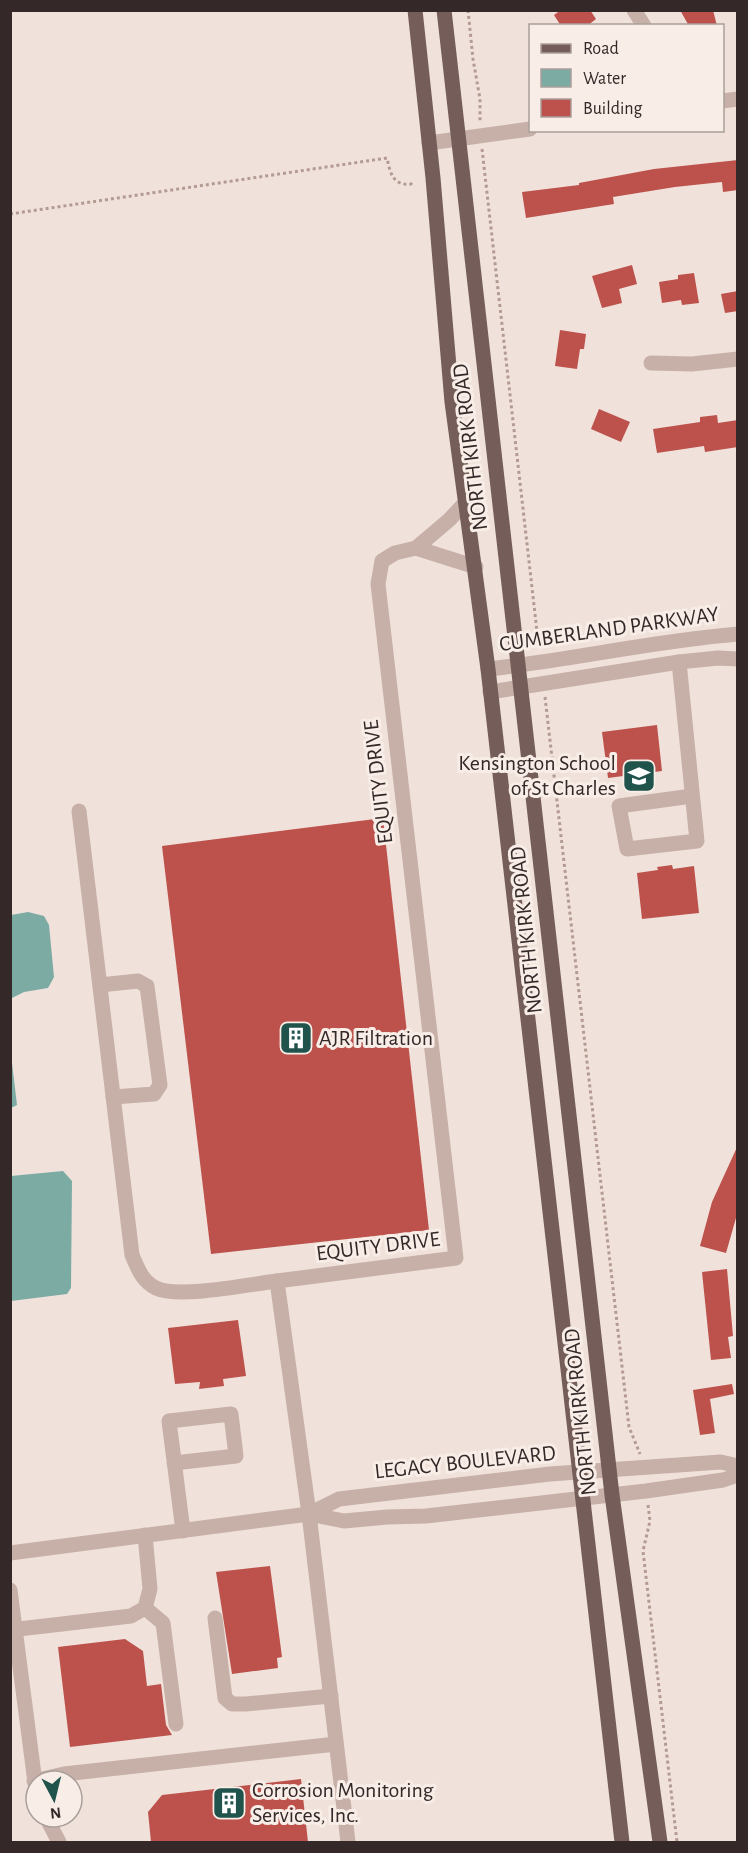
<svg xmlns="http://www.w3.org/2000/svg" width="748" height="1853" viewBox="0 0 748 1853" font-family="'Alegreya Sans',sans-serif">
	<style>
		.water { fill: #7caba4 }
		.building { fill: #bd514c }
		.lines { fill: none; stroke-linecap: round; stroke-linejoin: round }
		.path { stroke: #b39a92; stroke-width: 3; stroke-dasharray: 3 3; stroke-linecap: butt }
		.minor { stroke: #c7b0a8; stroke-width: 15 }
		.major { stroke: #755e5a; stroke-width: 15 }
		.labels { text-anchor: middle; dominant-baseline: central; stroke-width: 6; stroke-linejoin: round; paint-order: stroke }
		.street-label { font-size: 22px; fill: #342928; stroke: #f8ede7 }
		.poi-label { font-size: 22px; fill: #342928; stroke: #f8ede7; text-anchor: start }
	</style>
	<rect width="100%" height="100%" fill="#f0e2db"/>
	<g class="water">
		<path d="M28 912 44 916 49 925 54 977 48 988 24 992 12 998 11 1001V915Z"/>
		<path d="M10 1046 17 1105 11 1108H10Z"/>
		<path d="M63 1171 72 1181 71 1288 67 1294 11 1301V1176Z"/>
	</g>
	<g class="building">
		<path d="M561 10H590L596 19 587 26H561L554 15Z"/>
		<path d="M680 10H713L717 26H689Z"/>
		<path d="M738 160V190L723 192 722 182 675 187 613 197 614 204 526 218 522 192 579 185V183L654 169Z"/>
		<path d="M632 265 637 284 619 289 622 303 602 308 592 276Z"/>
		<path d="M694 273 699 303 682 305 681 300 662 303 659 282 678 279V275Z"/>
		<path d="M738 291V311L725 313 721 294Z"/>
		<path d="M560 330 586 334 584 349H580L577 369 555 366Z"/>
		<path d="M599 409 630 422 621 442 591 429Z"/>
		<path d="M717 415 718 423 738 420V447L705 452 704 446 657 453 653 429 700 422V417Z"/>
		<path d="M657 725 662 771 608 778 602 732Z"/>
		<path d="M383 818 429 1230 211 1254 162 846Z"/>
		<path d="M672 865 673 869 694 866 699 913 642 919 637 873 658 870 657 867Z"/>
		<path d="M738 1145V1211L726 1253 700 1246 712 1202Z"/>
		<path d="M727 1269 733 1336 728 1337 731 1358 711 1360 702 1272Z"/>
		<path d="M238 1320 246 1376 223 1379 224 1386 199 1389 200 1382 175 1384 168 1328Z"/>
		<path d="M732 1384 734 1394 710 1399 715 1433 700 1435 693 1390Z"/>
		<path d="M270 1566 282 1657 277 1658 278 1668 232 1674 216 1572Z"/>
		<path d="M125 1639 143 1651 147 1686 161 1684 166 1725 172 1735 70 1747 58 1647Z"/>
		<path d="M301 1779 308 1842H151L148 1812 162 1795Z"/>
	</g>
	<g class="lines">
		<g class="path">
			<path d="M468 10 473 59 480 99V121"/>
			<path d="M482 149 539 649"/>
			<path d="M10 214 387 158C390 173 393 186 411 184L413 181"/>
			<path d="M545 697 629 1427 640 1454"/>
			<path d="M648 1505 650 1521 643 1551 677 1842"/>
		</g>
		<g class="minor">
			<path d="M634 10 644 26"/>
			<path d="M722 101 738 99"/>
			<path d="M429 143 530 129"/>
			<path d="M651 363 692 364 738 359"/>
			<path d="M416 548 476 567"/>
			<path d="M679 662 697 841 627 849 619 806 692 796"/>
			<path d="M488 669C571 660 653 641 738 634"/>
			<path d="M490 692 679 662 718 658 738 659"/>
			<path d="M79 811 132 1255C138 1269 142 1281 156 1288 178 1299 251 1284 277 1281"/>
			<path d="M100 985 138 981 147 986 160 1085 154 1094 113 1097"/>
			<path d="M174 1463 236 1456 231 1414 169 1421 183 1531"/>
			<path d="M309 1514 339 1499 550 1474 721 1462 738 1466"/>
			<path d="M10 1553 309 1514 344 1521 387 1517 426 1516 646 1491 723 1480 738 1475"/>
			<path d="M10 1590 36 1790"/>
			<path d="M145 1608 163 1623 176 1724"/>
			<path d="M215 1618 225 1698 232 1704H246L331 1696"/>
			<path d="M10 1630 131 1616 145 1608 150 1589 145 1535"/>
			<path d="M34 1781 64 1774 336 1744"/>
			<path d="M46 1817 59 1842"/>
			<path d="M348 1842 309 1514 277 1281 456 1258 378 584 382 561 395 553 416 548 449 520 466 502"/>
		</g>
		<g class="major">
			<path d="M415 10 433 178 452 402 488 669 622 1842"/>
			<path d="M444 10 612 1495 660 1842"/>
		</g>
	</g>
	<defs>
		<symbol id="school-square" viewBox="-11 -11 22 22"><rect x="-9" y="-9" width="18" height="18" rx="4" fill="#20534c" stroke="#f8ede7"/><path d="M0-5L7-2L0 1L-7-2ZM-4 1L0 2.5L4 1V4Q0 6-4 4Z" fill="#fff"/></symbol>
		<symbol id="building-square" viewBox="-11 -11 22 22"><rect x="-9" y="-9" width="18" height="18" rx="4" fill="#20534c" stroke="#f8ede7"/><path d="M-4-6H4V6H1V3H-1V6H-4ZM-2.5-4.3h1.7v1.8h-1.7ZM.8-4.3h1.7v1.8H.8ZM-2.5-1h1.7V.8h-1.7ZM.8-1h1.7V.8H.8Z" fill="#fff"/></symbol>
	</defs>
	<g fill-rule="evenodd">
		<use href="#school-square" x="620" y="757" width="38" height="38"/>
		<use href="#building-square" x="277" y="1019" width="38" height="38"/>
		<use href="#building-square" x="210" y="1784" width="38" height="38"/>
	</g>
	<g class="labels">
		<g class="street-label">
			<text transform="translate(470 447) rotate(-97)">NORTH KIRK ROAD</text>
			<text transform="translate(609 629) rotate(-8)">CUMBERLAND PARKWAY</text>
			<text transform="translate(378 782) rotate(-97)">EQUITY DRIVE</text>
			<text transform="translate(526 930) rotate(-96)">NORTH KIRK ROAD</text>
			<text transform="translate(378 1246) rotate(-7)">EQUITY DRIVE</text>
			<text transform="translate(580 1412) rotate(-96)">NORTH KIRK ROAD</text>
			<text transform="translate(465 1462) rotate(-6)">LEGACY BOULEVARD</text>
		</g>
		<g class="poi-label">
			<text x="616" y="763" text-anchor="end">Kensington School<tspan x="616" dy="25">of St Charles</tspan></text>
			<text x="319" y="1038">AJR Filtration</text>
			<text x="252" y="1790">Corrosion Monitoring<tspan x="252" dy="25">Services, Inc.</tspan></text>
		</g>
	</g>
	<rect width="748" height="1853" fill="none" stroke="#342928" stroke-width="24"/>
	<rect x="529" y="24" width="195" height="108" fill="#f8ede7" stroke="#aa9f9b" stroke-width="1.5"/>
	<rect x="541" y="44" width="30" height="9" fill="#755e5a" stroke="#aa9f9b" stroke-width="1.5"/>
	<text x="583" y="54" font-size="18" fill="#342928">Road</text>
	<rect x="541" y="69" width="30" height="18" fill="#7caba4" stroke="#aa9f9b" stroke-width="1.5"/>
	<text x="583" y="84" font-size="18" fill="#342928">Water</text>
	<rect x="541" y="99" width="30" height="18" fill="#bd514c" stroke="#aa9f9b" stroke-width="1.5"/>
	<text x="583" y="114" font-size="18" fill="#342928">Building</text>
	<g transform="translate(54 1799) rotate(173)"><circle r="28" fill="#f8ede7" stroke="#aa9f9b" stroke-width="1.5"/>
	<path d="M0-4.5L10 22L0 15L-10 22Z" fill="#20534c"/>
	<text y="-9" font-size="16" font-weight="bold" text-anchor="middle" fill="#342928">N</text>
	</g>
</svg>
